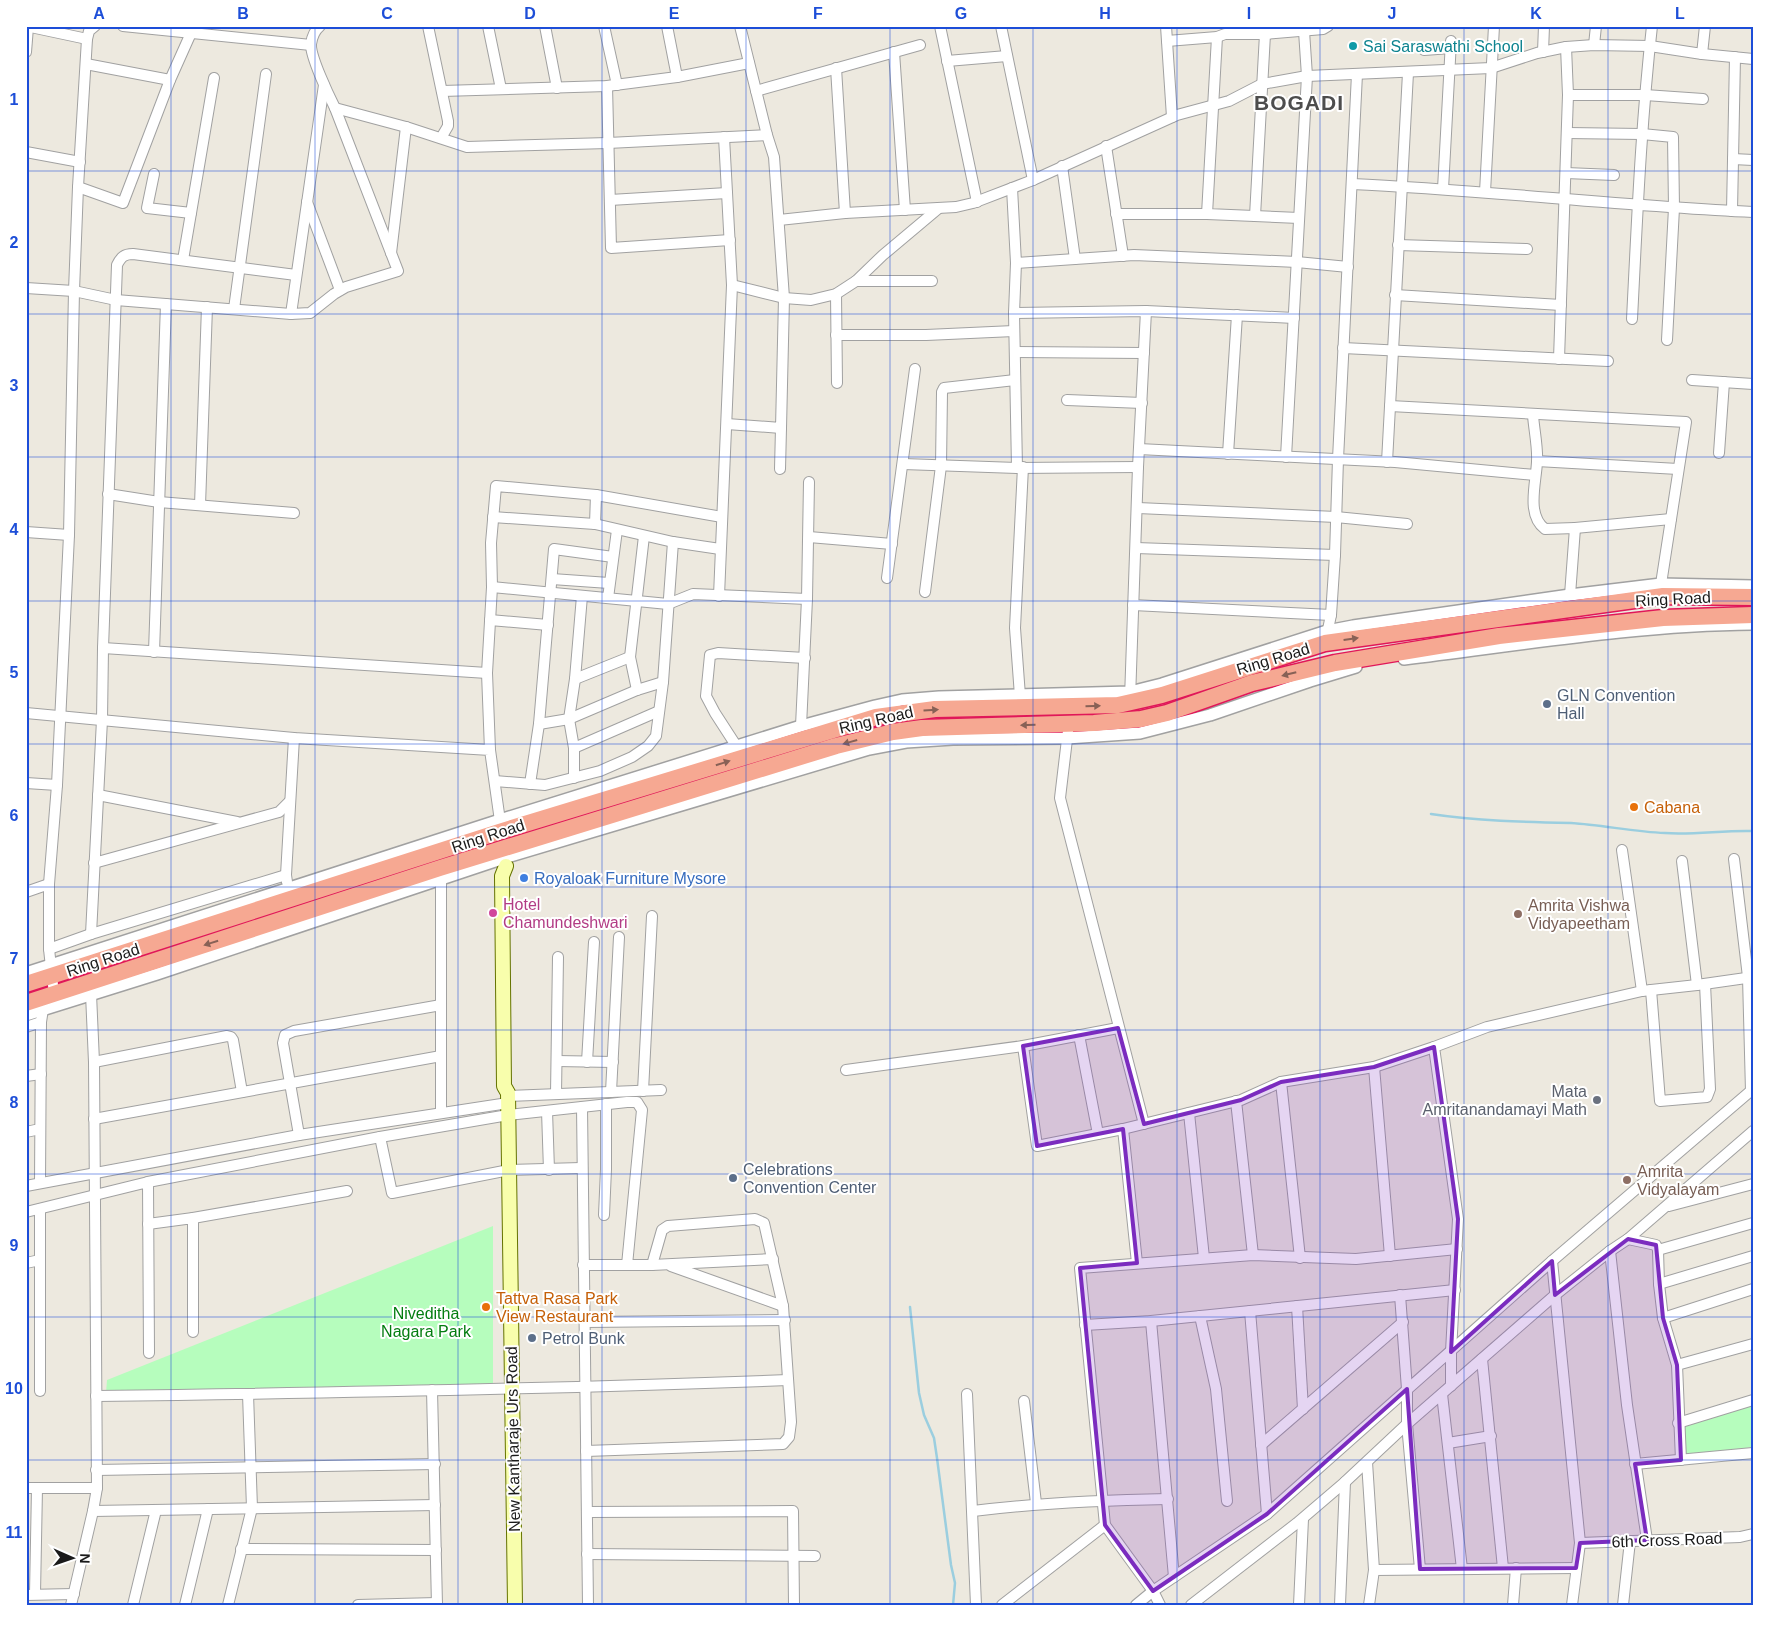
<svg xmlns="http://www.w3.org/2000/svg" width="1779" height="1631" viewBox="0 0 1779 1631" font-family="Arial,sans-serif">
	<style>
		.park { fill: #b6fdbd }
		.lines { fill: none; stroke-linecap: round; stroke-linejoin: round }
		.stream { stroke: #9bcedf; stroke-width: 2.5 }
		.minor-casing { stroke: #a1a1a1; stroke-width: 12 }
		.tertiary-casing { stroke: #a1a1a1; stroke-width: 14 }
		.secondary-casing { stroke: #657300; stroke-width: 16 }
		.trunk-casing { stroke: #e01759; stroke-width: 19 }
		.minor { stroke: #fff; stroke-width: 10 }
		.tertiary { stroke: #fff; stroke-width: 11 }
		.secondary { stroke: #f8feac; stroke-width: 14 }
		.trunk { stroke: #f6a892; stroke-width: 16 }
		.oneway { fill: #886156 }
		.marked { fill: #7b2cbf; fill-opacity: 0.2; stroke: #7b2cbf; stroke-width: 4; stroke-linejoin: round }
		.grid { fill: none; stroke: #1d4ed8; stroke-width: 1; stroke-opacity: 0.55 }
		.culture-dot { fill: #0f9aa8; stroke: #fff; stroke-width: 2 }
		.service-dot { fill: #5c6f8a; stroke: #fff; stroke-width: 2 }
		.food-dot { fill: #e8710a; stroke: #fff; stroke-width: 2 }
		.shop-dot { fill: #3f7fe0; stroke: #fff; stroke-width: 2 }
		.hotel-dot { fill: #d1479c; stroke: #fff; stroke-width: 2 }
		.education-dot { fill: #8d6e63; stroke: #fff; stroke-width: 2 }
		.worship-dot { fill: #6b7280; stroke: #fff; stroke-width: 2 }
		.labels { text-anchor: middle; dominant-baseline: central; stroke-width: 4; stroke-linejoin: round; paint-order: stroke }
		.culture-label { font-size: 16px; fill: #0d838f; stroke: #fff; text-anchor: start }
		.street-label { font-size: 16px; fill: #1a1a1a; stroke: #fff }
		.service-label { font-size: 16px; fill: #4e5e75; stroke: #fff; text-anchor: start }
		.food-label { font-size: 16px; fill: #c56008; stroke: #fff; text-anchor: start }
		.shop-label { font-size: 16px; fill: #366cbe; stroke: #fff; text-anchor: start }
		.hotel-label { font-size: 16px; fill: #b23c85; stroke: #fff; text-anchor: start }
		.education-label { font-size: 16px; fill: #785e54; stroke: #fff; text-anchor: start }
		.worship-label { font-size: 16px; fill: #5b616d; stroke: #fff; text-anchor: end }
		.park-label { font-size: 16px; fill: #047d10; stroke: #fff }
		.district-label { font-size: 21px; font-weight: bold; letter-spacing: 1px; fill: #4d4d4d; stroke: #fff }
		.neatline { fill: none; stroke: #1d4ed8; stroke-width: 2 }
		.grid-label { font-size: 16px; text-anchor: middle; font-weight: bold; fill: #1d4ed8 }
	</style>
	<rect width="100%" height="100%" fill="#ede9df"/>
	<g class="park">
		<path d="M493 1226V1386L106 1393 107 1380Z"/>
		<path d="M1753 1405V1447L1686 1456 1684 1425Z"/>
	</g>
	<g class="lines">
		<g class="stream">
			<path d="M1431 814C1477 821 1524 822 1571 823 1603 825 1634 832 1665 833 1694 835 1724 830 1753 831"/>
			<path d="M910 1307 919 1393 924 1415 934 1438 937 1458 951 1565 955 1583 953 1605"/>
		</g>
		<defs>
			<g id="minor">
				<path d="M26 26 87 39"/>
				<path d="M123 26 311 45"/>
				<path d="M428 26 448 121V126L441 138"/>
				<path d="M488 26 501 89"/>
				<path d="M545 26 557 88"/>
				<path d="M604 26 617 85"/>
				<path d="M667 26 677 77"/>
				<path d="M940 26 977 202"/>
				<path d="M1001 26 1033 180"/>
				<path d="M1166 26 1172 117"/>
				<path d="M1217 37 1207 214 1299 218"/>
				<path d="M1167 41 1217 37 1225 34H1265L1323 29 1328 26"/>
				<path d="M1594 45 1596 26"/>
				<path d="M1424 50 1451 48"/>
				<path d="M26 52 28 27"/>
				<path d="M894 52 905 210"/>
				<path d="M1543 52 1544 26"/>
				<path d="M1702 54 1705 26"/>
				<path d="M947 61 1007 56"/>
				<path d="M86 64 170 80"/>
				<path d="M836 68 845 213"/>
				<path d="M607 86 611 248 730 240"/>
				<path d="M442 91 607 86 677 77 749 63"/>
				<path d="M756 91 920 45"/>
				<path d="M1568 95H1645L1703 99"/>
				<path d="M335 108 406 127 467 147 608 143 767 135"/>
				<path d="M1567 133 1642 134 1673 137 1674 208 1667 340"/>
				<path d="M1106 146 1123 256"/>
				<path d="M26 152 80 162"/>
				<path d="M1733 159 1753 160"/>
				<path d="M1062 166 1075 259"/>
				<path d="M1566 173 1614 175"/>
				<path d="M154 174 147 208 191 213"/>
				<path d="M1352 184C1486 190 1619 206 1753 212"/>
				<path d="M78 187 123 203 170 80 191 33"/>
				<path d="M1012 188 1016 263 1134 255 1297 262 1348 267"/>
				<path d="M1443 189 1451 41"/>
				<path d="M1485 192 1494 26"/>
				<path d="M610 200 727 193"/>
				<path d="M307 202 340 290"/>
				<path d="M1732 211 1735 57"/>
				<path d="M1116 214H1207"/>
				<path d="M1255 216 1265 34"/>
				<path d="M779 220 845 213 956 207 973 203 1033 180 1177 115 1229 101 1262 84 1307 76 1491 68 1537 53 1566 47 1594 45 1650 46 1702 54 1753 59"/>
				<path d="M1398 245 1527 249"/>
				<path d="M391 253 406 127"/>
				<path d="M183 260 214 78"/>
				<path d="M1016 263 1014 313 1017 468"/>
				<path d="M856 281H932"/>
				<path d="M732 285 784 298 811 300 836 294 856 281 883 255 939 208"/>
				<path d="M26 288 74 291 116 300 291 314 310 313 334 294 346 287 398 271 335 108C329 96 310 56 311 44 312 37 315 30 320 26"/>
				<path d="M836 294 837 383"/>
				<path d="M1395 295 1561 305"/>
				<path d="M234 309 266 74"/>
				<path d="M1014 313 1146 311 1294 318"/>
				<path d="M291 314 324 85"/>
				<path d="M1632 319C1637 221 1641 123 1652 26"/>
				<path d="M836 335H926L1014 331"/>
				<path d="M1343 348 1608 361"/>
				<path d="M1015 352 1144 353"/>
				<path d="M1559 359 1568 95 1566 47"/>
				<path d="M1692 380 1753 384"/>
				<path d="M1067 400 1142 403"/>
				<path d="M1390 406 1686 422 1661 584"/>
				<path d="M1533 415C1534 430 1538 447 1537 462 1536 483 1526 515 1545 529L1575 528 1570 595"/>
				<path d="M727 424 781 428 784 298 774 157 767 135 740 26"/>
				<path d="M1139 449 1395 462 1535 475"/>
				<path d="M1719 453 1724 382"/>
				<path d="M1228 454 1237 315"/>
				<path d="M1286 457 1307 76 1304 31"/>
				<path d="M1537 461 1678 469"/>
				<path d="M1387 462 1408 73"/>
				<path d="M903 464 1017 468 1138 467"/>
				<path d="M780 469 781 428"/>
				<path d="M108 494 159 502 294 513"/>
				<path d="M200 505 207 307"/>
				<path d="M1138 508 1336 517 1407 524"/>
				<path d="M493 517 595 524 673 542 720 549"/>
				<path d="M595 524 596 495"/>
				<path d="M1575 528 1671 519"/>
				<path d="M26 532 69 535"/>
				<path d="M809 537 892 544"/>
				<path d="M1136 548 1335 555"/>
				<path d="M887 578 915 369"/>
				<path d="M552 579 609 583"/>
				<path d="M492 587 668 604 693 594 807 599"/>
				<path d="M925 592 941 466 942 392 944 388 1015 380"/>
				<path d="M719 596 732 285 724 137"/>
				<path d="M608 598 617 530"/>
				<path d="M1133 605 1331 615"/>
				<path d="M490 620 548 625"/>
				<path d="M1326 639 1331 615 1335 555 1338 459 1357 74"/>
				<path d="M103 648 487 673"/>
				<path d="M154 652 166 304"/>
				<path d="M575 679 630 657"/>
				<path d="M637 690 630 657 644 536"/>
				<path d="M1020 696 1015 628 1023 467"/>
				<path d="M1130 699 1138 467 1146 311"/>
				<path d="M26 713 294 738 490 750 501 828"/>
				<path d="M539 724 569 719 637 690 663 682"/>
				<path d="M801 726 807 599 809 482"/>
				<path d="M1068 731 1060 798 1144 1124"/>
				<path d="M737 747 715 713 706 696 710 655 718 653 805 658"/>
				<path d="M574 748 659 711"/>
				<path d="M490 750 487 673 492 587 491 543 496 486 596 495 722 517"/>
				<path d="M574 778V748L569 719 575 679 582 596"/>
				<path d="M495 781 545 785 600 771 632 757 648 746 656 736 663 682 673 542"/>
				<path d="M26 783 57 785"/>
				<path d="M530 784 539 724 554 549 613 557"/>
				<path d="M98 795 237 822"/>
				<path d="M1622 850 1642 991"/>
				<path d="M1734 859 1748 977 1751 1091"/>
				<path d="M1682 861 1697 985"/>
				<path d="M94 863 279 812 289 802"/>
				<path d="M287 882 286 875 294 738"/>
				<path d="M26 892 49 884"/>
				<path d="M91 934 102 720 103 648 117 265C121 257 124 254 133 254L296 275"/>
				<path d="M49 949 91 934 286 875"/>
				<path d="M1651 990 1660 1101 1707 1097 1710 1089 1705 984"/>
				<path d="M54 994 49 949V884L57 785 69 535 74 291 78 187 87 39 89 31 95 26"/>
				<path d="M26 1027 41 1022"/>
				<path d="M1079 1035 1098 1134"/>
				<path d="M1023 1046 1037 1146 1123 1129 1241 1100 1281 1082 1374 1067 1434 1047"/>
				<path d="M557 1061 613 1062"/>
				<path d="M94 1062 227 1036 231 1037 233 1040 242 1092"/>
				<path d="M587 1062 594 942"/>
				<path d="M1374 1067 1390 1256"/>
				<path d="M846 1070 1023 1046 1118 1028"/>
				<path d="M26 1076 41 1074"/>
				<path d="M1281 1082 1300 1258"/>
				<path d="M643 1091 652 916"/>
				<path d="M611 1092 619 937"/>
				<path d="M556 1094 558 957"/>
				<path d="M508 1096 661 1090"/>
				<path d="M1236 1101 1253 1255"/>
				<path d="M582 1107 588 1605"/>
				<path d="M547 1111 549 1170"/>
				<path d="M441 1112V879"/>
				<path d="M1189 1113 1204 1258"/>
				<path d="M94 1119 441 1056"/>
				<path d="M1123 1129 1137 1263"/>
				<path d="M26 1132 40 1129"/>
				<path d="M299 1135 283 1043 285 1035 294 1031 441 1005"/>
				<path d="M380 1137 392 1193 509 1170 581 1168"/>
				<path d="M148 1182 380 1137 508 1115 627 1102H637L642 1110 627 1265"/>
				<path d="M40 1183 41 1022 43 1009 42 1005"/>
				<path d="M26 1186 299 1135 508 1103"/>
				<path d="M1669 1206 1753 1184"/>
				<path d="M26 1212 148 1182 149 1353"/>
				<path d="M604 1215 606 1169V1104"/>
				<path d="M193 1218 347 1191"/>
				<path d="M148 1224 193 1218V1332"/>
				<path d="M1628 1239 1656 1245 1658 1250 1659 1284 1663 1318 1677 1365 1681 1460"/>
				<path d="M1658 1250 1753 1223"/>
				<path d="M1610 1251 1627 1405 1647 1540"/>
				<path d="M1552 1261 1580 1543 1572 1605"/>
				<path d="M26 1263 40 1260"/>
				<path d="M583 1265H652L773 1259"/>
				<path d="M671 1266 783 1306"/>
				<path d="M1659 1284 1753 1256"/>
				<path d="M1400 1295 1407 1389V1424L1420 1569"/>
				<path d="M1297 1306 1303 1409"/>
				<path d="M1250 1311 1267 1514"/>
				<path d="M1200 1316 1216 1389 1227 1501"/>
				<path d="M1663 1318 1753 1289"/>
				<path d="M1151 1321 1174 1577"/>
				<path d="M585 1322 785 1320"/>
				<path d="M1085 1325 1151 1321 1455 1290"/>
				<path d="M1482 1359 1503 1568"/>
				<path d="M1677 1365 1753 1344"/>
				<path d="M1451 1386V1352L1458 1219 1434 1047 1487 1027 1642 991 1697 985 1753 977"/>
				<path d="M432 1390 437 1605"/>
				<path d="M40 1391V1209"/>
				<path d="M967 1394 976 1605"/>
				<path d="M1442 1394 1462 1569"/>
				<path d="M96 1396C327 1393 558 1389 788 1380"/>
				<path d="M1024 1401 1036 1503"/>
				<path d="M1678 1423 1753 1400"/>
				<path d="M1448 1443 1491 1436"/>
				<path d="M1261 1445 1403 1322"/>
				<path d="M586 1451 783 1444 789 1437 791 1422 783 1306 764 1223 755 1219 668 1226 662 1230 652 1265"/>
				<path d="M1367 1462 1374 1570 1369 1605"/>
				<path d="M1635 1464 1753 1453"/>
				<path d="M96 1470 435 1464"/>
				<path d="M26 1488H97"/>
				<path d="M93 1511 435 1505"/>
				<path d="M973 1511C1038 1503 1102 1500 1168 1499"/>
				<path d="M587 1512 793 1511 794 1605"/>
				<path d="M1580 1543 1740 1537 1753 1534"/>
				<path d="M241 1549 436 1550"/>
				<path d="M587 1554 815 1556"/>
				<path d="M1374 1570 1576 1568"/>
				<path d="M35 1594 37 1488"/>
				<path d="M26 1595 74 1594"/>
				<path d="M71 1605 93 1511 97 1488 94 1062 91 994"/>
				<path d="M133 1605 156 1510"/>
				<path d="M185 1605 208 1509"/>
				<path d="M228 1605 252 1508 248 1394"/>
				<path d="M358 1605 437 1603"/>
				<path d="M1002 1605 1105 1525"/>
				<path d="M1136 1605 1153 1591 1267 1514 1552 1261 1753 1089"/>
				<path d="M1160 1605 1153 1591 1105 1525 1080 1268 1253 1255 1356 1259 1457 1249"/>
				<path d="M1191 1605 1297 1523 1345 1482 1407 1424 1555 1295 1610 1251 1628 1239 1753 1131"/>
				<path d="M1299 1605 1303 1519"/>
				<path d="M1340 1605 1345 1482"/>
				<path d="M1513 1605 1516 1568"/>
				<path d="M1623 1605 1630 1541"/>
			</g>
			<g id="tertiary">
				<path d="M1404 659C1520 645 1636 625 1753 624"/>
				<path d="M26 973 500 820 801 726 875 706 902 700 939 697 1130 692 1162 684 1327 631 1353 626 1570 595 1661 584 1753 586"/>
				<path d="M26 1015 157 974 504 858 869 749 906 742 953 739 1067 738 1140 733 1210 715 1310 681 1356 667"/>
			</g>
			<path id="secondary" d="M506 866 502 876 504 1086 508 1093 515 1605"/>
			<g id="trunk">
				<path d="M26 984 502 831 876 717 935 709 1118 705 1162 695 1325 643 1663 596 1753 597"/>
				<path d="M26 1003 440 868 836 746 893 732 922 728 1094 723 1141 719 1167 713 1252 683 1335 663 1499 636 1663 618 1753 615"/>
			</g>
		</defs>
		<use href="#minor" class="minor-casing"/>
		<use href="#tertiary" class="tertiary-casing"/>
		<use href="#secondary" class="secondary-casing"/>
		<use href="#trunk" class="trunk-casing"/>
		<use href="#minor" class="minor"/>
		<use href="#tertiary" class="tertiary"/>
		<use href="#secondary" class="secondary"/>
		<use href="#trunk" class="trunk"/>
	</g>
	<defs><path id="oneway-solid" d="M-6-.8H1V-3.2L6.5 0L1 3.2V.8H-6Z" transform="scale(1.25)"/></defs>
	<g class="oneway">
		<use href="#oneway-solid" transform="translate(1351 639) rotate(-8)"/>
		<use href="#oneway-solid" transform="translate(1289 674) rotate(166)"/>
		<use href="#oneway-solid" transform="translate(1093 706) rotate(-2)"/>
		<use href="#oneway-solid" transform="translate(931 710) rotate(-4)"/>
		<use href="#oneway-solid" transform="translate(1028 725) rotate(179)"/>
		<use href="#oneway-solid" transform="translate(850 742) rotate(164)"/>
		<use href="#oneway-solid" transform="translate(723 763) rotate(-17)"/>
		<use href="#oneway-solid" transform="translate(211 943) rotate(162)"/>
	</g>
	<path class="marked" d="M1118 1028 1144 1124 1241 1100 1281 1082 1374 1067 1434 1047 1458 1219 1451 1352 1552 1261 1555 1295 1628 1239 1656 1245 1663 1318 1677 1365 1681 1460 1635 1464 1647 1540 1580 1543 1576 1568 1420 1569 1407 1389 1267 1514 1153 1591 1105 1525 1080 1268 1137 1263 1123 1129 1037 1146 1023 1046Z"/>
	<path class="grid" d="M171 26V1605M315 26V1605M458 26V1605M602 26V1605M746 26V1605M890 26V1605M1033 26V1605M1177 26V1605M1320 26V1605M1464 26V1605M1608 26V1605M26 171H1753M26 314H1753M26 457H1753M26 601H1753M26 744H1753M26 887H1753M26 1030H1753M26 1174H1753M26 1317H1753M26 1460H1753"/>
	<circle class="culture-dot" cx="1353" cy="46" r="5"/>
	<g class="service-dot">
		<circle cx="1547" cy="704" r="5"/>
		<circle cx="733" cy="1178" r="5"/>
		<circle cx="532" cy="1338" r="5"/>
	</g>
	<g class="food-dot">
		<circle cx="1634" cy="807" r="5"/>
		<circle cx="486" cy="1307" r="5"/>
	</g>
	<circle class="shop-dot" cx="524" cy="878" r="5"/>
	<circle class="hotel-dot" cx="493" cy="913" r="5"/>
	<g class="education-dot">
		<circle cx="1518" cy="914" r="5"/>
		<circle cx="1627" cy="1180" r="5"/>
	</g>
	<circle class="worship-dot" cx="1597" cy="1100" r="5"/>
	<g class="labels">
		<g class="culture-label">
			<text x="1363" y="46">Sai Saraswathi School</text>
		</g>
		<g class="street-label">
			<text transform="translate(1673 599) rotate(-3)">Ring Road</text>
			<text transform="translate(1273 659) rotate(-17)">Ring Road</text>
			<text transform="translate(876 720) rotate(-13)">Ring Road</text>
			<text transform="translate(488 836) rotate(-18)">Ring Road</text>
			<text transform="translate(103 960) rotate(-18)">Ring Road</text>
			<text transform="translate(513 1439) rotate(-91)">New Kantharaje Urs Road</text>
			<text transform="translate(1667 1540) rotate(-2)">6th Cross Road</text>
		</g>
		<g class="service-label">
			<text x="1557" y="695">GLN Convention<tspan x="1557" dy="18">Hall</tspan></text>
			<text x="743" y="1169">Celebrations<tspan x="743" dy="18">Convention Center</tspan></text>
			<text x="542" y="1338">Petrol Bunk</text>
		</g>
		<g class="food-label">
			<text x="1644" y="807">Cabana</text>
			<text x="496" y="1298">Tattva Rasa Park<tspan x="496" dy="18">View Restaurant</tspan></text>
		</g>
		<g class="shop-label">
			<text x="534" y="878">Royaloak Furniture Mysore</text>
		</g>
		<g class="hotel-label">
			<text x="503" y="904">Hotel<tspan x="503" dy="18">Chamundeshwari</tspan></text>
		</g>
		<g class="education-label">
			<text x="1528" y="905">Amrita Vishwa<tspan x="1528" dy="18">Vidyapeetham</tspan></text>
			<text x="1637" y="1171">Amrita<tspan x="1637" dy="18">Vidyalayam</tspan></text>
		</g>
		<g class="worship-label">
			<text x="1587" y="1091">Mata<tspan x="1587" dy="18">Amritanandamayi Math</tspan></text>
		</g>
		<g class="park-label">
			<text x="426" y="1313">Niveditha<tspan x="426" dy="18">Nagara Park</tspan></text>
		</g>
		<g class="district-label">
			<text x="1299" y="102">BOGADI</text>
		</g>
	</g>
	<rect width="1779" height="1631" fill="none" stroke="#ffffff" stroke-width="55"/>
	<g transform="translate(72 1558) rotate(92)" stroke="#ffffff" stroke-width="4" paint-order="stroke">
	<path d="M0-4L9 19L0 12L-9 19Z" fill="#1a1a1a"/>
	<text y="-8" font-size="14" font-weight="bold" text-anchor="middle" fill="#1a1a1a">N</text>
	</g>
	<rect x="28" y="28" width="1724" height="1576" class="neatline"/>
	<g class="grid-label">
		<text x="99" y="19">A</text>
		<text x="243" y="19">B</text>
		<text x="387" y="19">C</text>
		<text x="530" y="19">D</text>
		<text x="674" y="19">E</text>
		<text x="818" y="19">F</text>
		<text x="961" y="19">G</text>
		<text x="1105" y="19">H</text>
		<text x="1249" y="19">I</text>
		<text x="1392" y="19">J</text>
		<text x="1536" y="19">K</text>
		<text x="1680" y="19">L</text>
		<text x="14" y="105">1</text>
		<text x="14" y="248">2</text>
		<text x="14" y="391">3</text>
		<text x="14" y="535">4</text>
		<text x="14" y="678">5</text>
		<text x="14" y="821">6</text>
		<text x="14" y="964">7</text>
		<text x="14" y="1108">8</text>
		<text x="14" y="1251">9</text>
		<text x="14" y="1394">10</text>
		<text x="14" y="1538">11</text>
	</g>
</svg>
